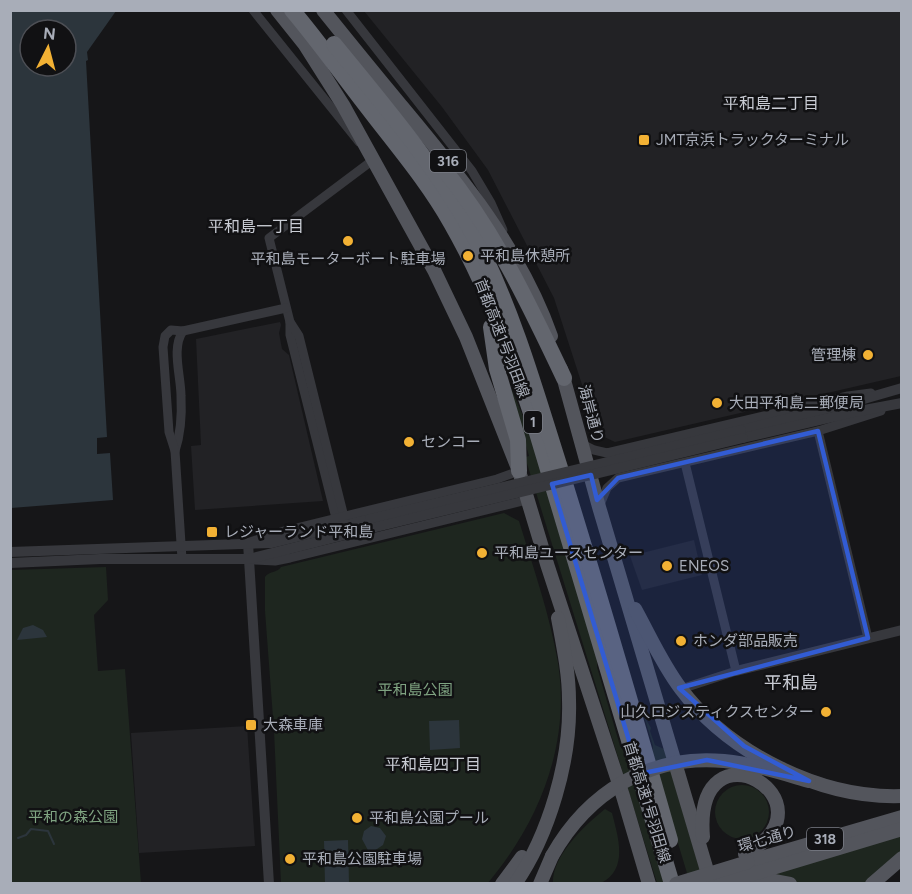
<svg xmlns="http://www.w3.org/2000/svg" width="912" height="894" viewBox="0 0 912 894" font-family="Figtree,'Noto Sans JP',sans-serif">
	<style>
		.built { fill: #222225 }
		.green { fill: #1e261f }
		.water { fill: #2c353c; fill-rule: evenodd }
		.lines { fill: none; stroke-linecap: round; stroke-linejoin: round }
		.stream { stroke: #2c353c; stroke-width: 2 }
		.minor { stroke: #37383d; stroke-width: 9 }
		.tertiary { stroke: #37383d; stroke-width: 10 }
		.primary { stroke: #53555c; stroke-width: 14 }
		.motorway { stroke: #63666e; stroke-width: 16 }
		.tertiary-bridge { stroke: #37383d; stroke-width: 10 }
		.primary-bridge { stroke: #53555c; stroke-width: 14 }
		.marked { fill: #325cd3; fill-opacity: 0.2; stroke: #325cd3; stroke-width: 4.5; stroke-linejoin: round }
		.poi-dot { fill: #f2b134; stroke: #111113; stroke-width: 2 }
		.labels { text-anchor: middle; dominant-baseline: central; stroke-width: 5; stroke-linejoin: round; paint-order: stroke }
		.shield { fill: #111113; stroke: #7b7e86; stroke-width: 1.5 }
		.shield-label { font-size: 14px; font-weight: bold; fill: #a8adb8 }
		.poi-label { font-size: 15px; fill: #a8adb8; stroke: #111113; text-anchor: start }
		.street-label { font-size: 15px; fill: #a8adb8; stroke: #111113 }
		.park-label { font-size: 15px; fill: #7fa381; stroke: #111113 }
		.neighbourhood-label { font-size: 16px; fill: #c9ccd4; stroke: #111113 }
		.quarter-label { font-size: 18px; fill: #c9ccd4; stroke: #111113 }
	</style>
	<rect width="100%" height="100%" fill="#161618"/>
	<g class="built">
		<path d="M364 11H901V376L615 442 598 434 554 298 488 170 442 107Z"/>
		<path d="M280 322 281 325 279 333 282 349 289 355 323 501 195 510 191 446 201 445 196 339Z"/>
		<path d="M694 540 702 575 642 590 630 556Z"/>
		<path d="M247 726 255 846 139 853 131 733Z"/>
	</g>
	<g class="green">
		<path d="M508 381 528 428 598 652 597 667 620 746 630 758 668 883H657L525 457 529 456Z"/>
		<path d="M504 513 519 521C533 567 550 615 558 663 571 744 539 822 488 883H281L274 731 265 611V577C269 571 277 573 281 567Z"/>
		<path d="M106 567 108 600 94 615 98 671 125 669 141 883H11V570Z"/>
		<path d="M644 716 651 728 650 731 655 745 664 749 704 883H690L652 757 653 746Z"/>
		<circle cx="742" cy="812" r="27"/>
		<path d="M605 809 612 813C618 837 629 869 601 883H553C552 856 585 825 605 809Z"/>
		<path d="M901 835V853L867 883H798L765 877Z"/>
	</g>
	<g class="water">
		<path d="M11 10 116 11 87 52 88 60 86 61 107 437 97 438V454L110 453 113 500 11 508ZM30 30H66V66H30Z"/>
		<path d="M33 625 43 630 47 637 17 640 23 628Z"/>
		<path d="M459 720 460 748 430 750 429 721Z"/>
		<path d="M371 826 380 828 386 836 383 845 374 851 375 854 382 856 383 860 380 864 374 866 370 863 371 856 362 839 364 831Z"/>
		<path d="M348 840 349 883H325L324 841Z"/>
	</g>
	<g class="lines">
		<path class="stream" d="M18 838 26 835 31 829 48 831 54 844"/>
		<g class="minor">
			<path d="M253 10 359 142"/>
			<path d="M346 10 472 171 491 203 503 230"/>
			<path d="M290 322V335L336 518"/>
			<path d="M818 431 868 638"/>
			<path d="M582 444 594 450 607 453 848 396 871 393"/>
			<path d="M175 451C181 433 182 415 181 396 181 376 171 348 183 331"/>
			<path d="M599 507 607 488 618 478 818 431 881 411"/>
			<path d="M344 517 299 336 290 322 269 238 373 160"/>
			<path d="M250 542 284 531 497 479 519 471"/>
			<path d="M182 559 175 451 169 432 163 347 165 336 171 330 183 331 286 308"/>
			<path d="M255 560 275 561 290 558 527 500"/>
			<path d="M681 689 736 671 685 463"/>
		</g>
		<g class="tertiary">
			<path d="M741 430 850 403 902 388"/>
			<path d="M743 438 854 412 902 403"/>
			<path d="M248 543 269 884"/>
			<path d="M10 552 272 543 370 519"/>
			<path d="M10 563 100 559H249L372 528"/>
			<path d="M736 671 902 630"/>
		</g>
		<g class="primary">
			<path d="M277 10 305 45 343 105 434 270 466 337 519 471 547 564 623 796 649 884"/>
			<path d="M323 10C348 41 373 72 399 103 459 175 519 246 551 336"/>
			<path d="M561 369 599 507 711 884"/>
			<path d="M635 609C650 636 662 664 681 689 729 753 821 799 902 796"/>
			<path d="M703 837C693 715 842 802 745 854"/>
			<path d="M748 862 902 817"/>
			<path d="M744 881H774L790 884"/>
			<path d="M502 884 522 857"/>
			<path d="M515 884C549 835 571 760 569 700 569 673 563 645 558 618"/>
			<path d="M540 884 552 856"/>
			<path d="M720 884 902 829"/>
			<path d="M872 884 902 858"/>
		</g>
		<g class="motorway">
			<path d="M292 10C319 42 343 76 368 108 397 146 428 182 451 223 486 284 509 347 531 413L672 884"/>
			<path d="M334 44C387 109 443 174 481 249 516 320 537 396 561 471 599 593 635 717 670 840"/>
			<path d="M442 167C494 230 529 304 564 378"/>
			<path d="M491 327 497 369 518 440 519 471"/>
		</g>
		<g class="tertiary-bridge">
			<path d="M370 519 741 430"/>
			<path d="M372 528 743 438"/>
		</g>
		<g class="primary-bridge">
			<path d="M552 856C588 792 650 754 724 761 753 764 781 773 809 781"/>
			<path d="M676 884 748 862"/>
		</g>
	</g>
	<path class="marked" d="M818 431 868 638 679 688 744 746 809 781 707 760 639 774 552 484 591 475 597 500 618 478Z"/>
	<g class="poi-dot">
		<rect x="638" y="134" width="12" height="12" rx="3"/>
		<circle cx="348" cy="241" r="6"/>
		<circle cx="468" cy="256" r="6"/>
		<circle cx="868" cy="355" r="6"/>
		<circle cx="717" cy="403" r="6"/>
		<circle cx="409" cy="442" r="6"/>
		<rect x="206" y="526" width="12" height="12" rx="3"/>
		<circle cx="482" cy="553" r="6"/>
		<circle cx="667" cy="566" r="6"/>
		<circle cx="681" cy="641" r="6"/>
		<circle cx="826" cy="712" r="6"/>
		<rect x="245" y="719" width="12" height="12" rx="3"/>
		<circle cx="357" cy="818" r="6"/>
		<circle cx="290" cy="859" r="6"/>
	</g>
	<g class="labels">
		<g class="shield">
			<rect x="430" y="150" width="36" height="22" rx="4.5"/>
			<rect x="524" y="411" width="18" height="22" rx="4.5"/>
			<rect x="807" y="828" width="36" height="22" rx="4.5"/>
		</g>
		<g class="shield-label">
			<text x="448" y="161">316</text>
			<text x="533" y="422">1</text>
			<text x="825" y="839">318</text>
		</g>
		<g class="poi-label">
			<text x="656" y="140">JMT京浜トラックターミナル</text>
			<text x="480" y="256">平和島休憩所</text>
			<text x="348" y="259" text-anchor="middle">平和島モーターボート駐車場</text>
			<text x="856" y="355" text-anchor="end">管理棟</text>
			<text x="729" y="403">大田平和島二郵便局</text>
			<text x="421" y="442">センコー</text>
			<text x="224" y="532">レジャーランド平和島</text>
			<text x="494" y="553">平和島ユースセンター</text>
			<text x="679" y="566">ENEOS</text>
			<text x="693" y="641">ホンダ部品販売</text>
			<text x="814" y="712" text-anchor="end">山久ロジスティクスセンター</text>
			<text x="263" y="725">大森車庫</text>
			<text x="369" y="818">平和島公園プール</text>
			<text x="302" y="859">平和島公園駐車場</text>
		</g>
		<g class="street-label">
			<text transform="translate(502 338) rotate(69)">首都高速1号羽田線</text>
			<text transform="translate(591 414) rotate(75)">海岸通り</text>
			<text transform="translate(647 802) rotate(73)">首都高速1号羽田線</text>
			<text transform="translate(767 839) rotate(-16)">環七通り</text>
		</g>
		<g class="park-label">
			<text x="415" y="690">平和島公園</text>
			<text x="73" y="817">平和の森公園</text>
		</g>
		<g class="neighbourhood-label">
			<text x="771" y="103">平和島二丁目</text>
			<text x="256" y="226">平和島一丁目</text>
			<text x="433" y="764">平和島四丁目</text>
		</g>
		<g class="quarter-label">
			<text x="791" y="683">平和島</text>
		</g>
	</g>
	<rect width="912" height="894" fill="none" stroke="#a8adb8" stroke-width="24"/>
	<g transform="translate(48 48) rotate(6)"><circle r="28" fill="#111113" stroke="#4d4f55" stroke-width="1.5"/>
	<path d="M0-4.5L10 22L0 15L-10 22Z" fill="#f2b134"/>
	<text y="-9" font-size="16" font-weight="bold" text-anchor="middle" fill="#a8adb8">N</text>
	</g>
</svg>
